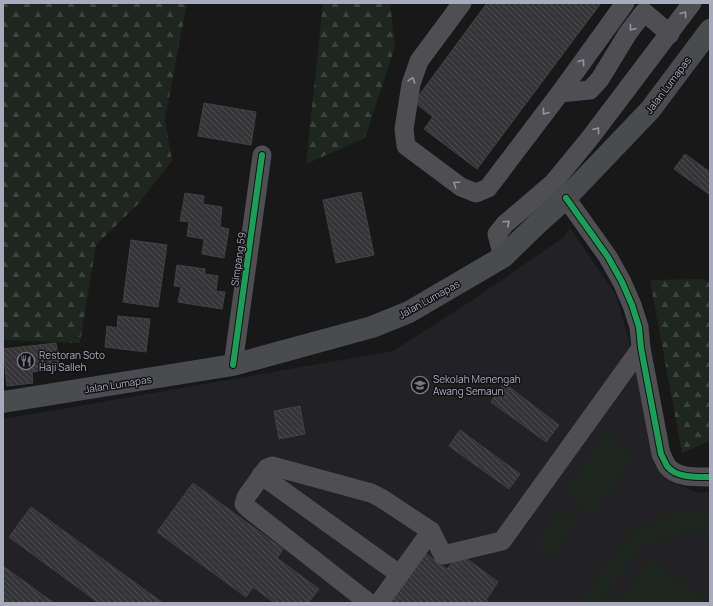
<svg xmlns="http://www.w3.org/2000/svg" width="713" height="606" viewBox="0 0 713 606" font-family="Manrope,sans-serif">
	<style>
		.built { fill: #222225 }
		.grass { fill: #1e2620 }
		.forest { fill: url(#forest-firs) }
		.building { fill: url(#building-back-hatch); stroke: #414145 }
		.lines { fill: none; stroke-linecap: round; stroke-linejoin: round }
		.minor { stroke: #4e4e53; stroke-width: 19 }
		.major { stroke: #4a4b4f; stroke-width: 22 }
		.cycleway-casing { stroke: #131215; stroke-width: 8 }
		.cycleway { stroke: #1a9f57; stroke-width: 6 }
		.oneway { stroke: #9294a1 }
		.labels { text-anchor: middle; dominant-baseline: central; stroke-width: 3; stroke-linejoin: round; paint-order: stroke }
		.street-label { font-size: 10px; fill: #a8abbb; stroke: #131215 }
		.poi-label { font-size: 10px; fill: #a8abbb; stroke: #131215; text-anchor: start }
	</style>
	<defs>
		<pattern id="forest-firs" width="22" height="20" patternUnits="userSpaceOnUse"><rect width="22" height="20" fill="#1e2620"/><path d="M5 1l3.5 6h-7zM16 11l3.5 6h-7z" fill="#3c433e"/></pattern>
		<pattern id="building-back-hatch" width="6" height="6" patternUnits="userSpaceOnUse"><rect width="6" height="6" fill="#353537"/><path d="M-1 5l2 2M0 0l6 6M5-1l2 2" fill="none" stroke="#4f5052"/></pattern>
	</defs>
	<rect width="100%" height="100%" fill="#181819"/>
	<path class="built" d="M570 228 616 295 668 480 699 493 710 491V603H3V419L393 351 474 299 564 237Z"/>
	<g class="grass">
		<path d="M604 434 634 455 593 515 562 493Z"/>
		<path d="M558 512 576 524 551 558 534 546Z"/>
		<path d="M706 513 710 514V533L684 532 659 540 646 547 633 559 600 603H578L618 549 640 528 672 515Z"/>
		<path d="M650 560 710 603H618Z"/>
	</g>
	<g class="forest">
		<path d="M3 3H187L165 119 172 161 138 204 96 245 80 343 3 340Z"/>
		<path d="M323 3H390L395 47 365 138 306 164Z"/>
		<path d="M704 279 710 283V441L682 453 650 280Z"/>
	</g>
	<g class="building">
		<path d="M487 3H601L477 169 424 129 433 117 414 102Z"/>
		<path d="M204 103 256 112 251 145 198 136Z"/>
		<path d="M685 154 710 172V195L674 169Z"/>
		<path d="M361 192 374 255 336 263 323 200Z"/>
		<path d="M185 193 204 196 203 204 222 207 220 227 229 229 224 258 202 254 204 239 187 236 189 222 180 221Z"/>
		<path d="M131 240 167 245 158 307 123 302Z"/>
		<path d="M177 265 205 269V274L218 276 216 291 225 292 222 309 178 302 181 287 174 286Z"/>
		<path d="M118 316 150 319 146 352 105 347 107 326 117 328Z"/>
		<path d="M56 343 60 369 32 372 33 383 7 386 3 349Z"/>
		<path d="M504 383 559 425 546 442 491 402Z"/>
		<path d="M300 406 305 434 279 439 274 411Z"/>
		<path d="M460 430 520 474 509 489 449 446Z"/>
		<path d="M193 483 283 549 277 558 319 589 308 603H275L253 587 246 597 157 532Z"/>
		<path d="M31 507 163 603H99L9 537Z"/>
		<path d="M425 553 447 569 459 553 498 582 486 600 490 603H389Z"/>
		<path d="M3 566 54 603H3Z"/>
	</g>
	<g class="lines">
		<g class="minor">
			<path d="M462 3 419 61 411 84 404 129 406 146 461 187 476 193 488 188 560 93 590 90 600 79 628 33 644 12 670 34"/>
			<path d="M560 93 625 3"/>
			<path d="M566 198 608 257 622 282 632 305 639 327 641 348 661 454C663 458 665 462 667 466 676 478 696 477 710 477"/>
			<path d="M503 257 497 234 505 224 553 183 590 138 692 3"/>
			<path d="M233 365 262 155"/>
			<path d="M261 475 399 574"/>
			<path d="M369 603 249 509 244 504 246 497 267 468 272 466 371 493 381 498 431 531 443 555 502 541 641 348"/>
			<path d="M379 603 431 531"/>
		</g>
		<path class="major" d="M3 402 233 365 372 327 409 312 503 257 538 223 566 198 650 110 710 30"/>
		<defs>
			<g id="cycleway">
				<path d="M566 198 608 257 622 282 632 305 639 327 641 348 661 454C663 458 665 462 667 466 676 478 696 477 710 477"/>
				<path d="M233 365 262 155"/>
			</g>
		</defs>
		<use href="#cycleway" class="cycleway-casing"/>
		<use href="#cycleway" class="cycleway"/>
	</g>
	<defs><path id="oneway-chevron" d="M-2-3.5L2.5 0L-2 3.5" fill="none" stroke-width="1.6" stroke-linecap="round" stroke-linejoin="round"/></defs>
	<g class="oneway">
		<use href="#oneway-chevron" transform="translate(684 14) rotate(-54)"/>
		<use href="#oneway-chevron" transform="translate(632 28) rotate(127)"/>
		<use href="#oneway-chevron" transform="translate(582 62) rotate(-54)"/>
		<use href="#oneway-chevron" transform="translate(412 80) rotate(-72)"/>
		<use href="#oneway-chevron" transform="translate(545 112) rotate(128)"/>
		<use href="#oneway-chevron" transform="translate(597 130) rotate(-53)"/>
		<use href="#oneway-chevron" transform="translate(456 184) rotate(-145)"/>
		<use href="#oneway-chevron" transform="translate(507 223) rotate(-43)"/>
	</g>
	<defs>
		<symbol id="restaurant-ring" viewBox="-11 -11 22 22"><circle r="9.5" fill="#131215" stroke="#767882" stroke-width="1.5"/><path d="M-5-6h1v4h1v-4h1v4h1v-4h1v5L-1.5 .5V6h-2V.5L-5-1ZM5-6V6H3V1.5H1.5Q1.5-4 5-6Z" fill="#767882"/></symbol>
		<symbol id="school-ring" viewBox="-11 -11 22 22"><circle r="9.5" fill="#131215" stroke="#767882" stroke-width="1.5"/><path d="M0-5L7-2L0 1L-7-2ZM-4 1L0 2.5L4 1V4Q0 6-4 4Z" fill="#767882"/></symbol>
	</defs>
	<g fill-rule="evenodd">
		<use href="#restaurant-ring" x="16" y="351" width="20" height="20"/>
		<use href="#school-ring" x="410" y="375" width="20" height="20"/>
	</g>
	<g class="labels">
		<g class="street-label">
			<text transform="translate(668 85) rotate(-53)">Jalan Lumapas</text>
			<text transform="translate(238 259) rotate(-82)">Simpang 59</text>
			<text transform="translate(429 299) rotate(-29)">Jalan Lumapas</text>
			<text transform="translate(118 384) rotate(-9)">Jalan Lumapas</text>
		</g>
		<g class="poi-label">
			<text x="39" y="355">Restoran Soto<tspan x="39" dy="12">Haji Salleh</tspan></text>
			<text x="433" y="379">Sekolah Menengah<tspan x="433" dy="12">Awang Semaun</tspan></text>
		</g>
	</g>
	<rect width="713" height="606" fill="none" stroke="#a8abbb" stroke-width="8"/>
</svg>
